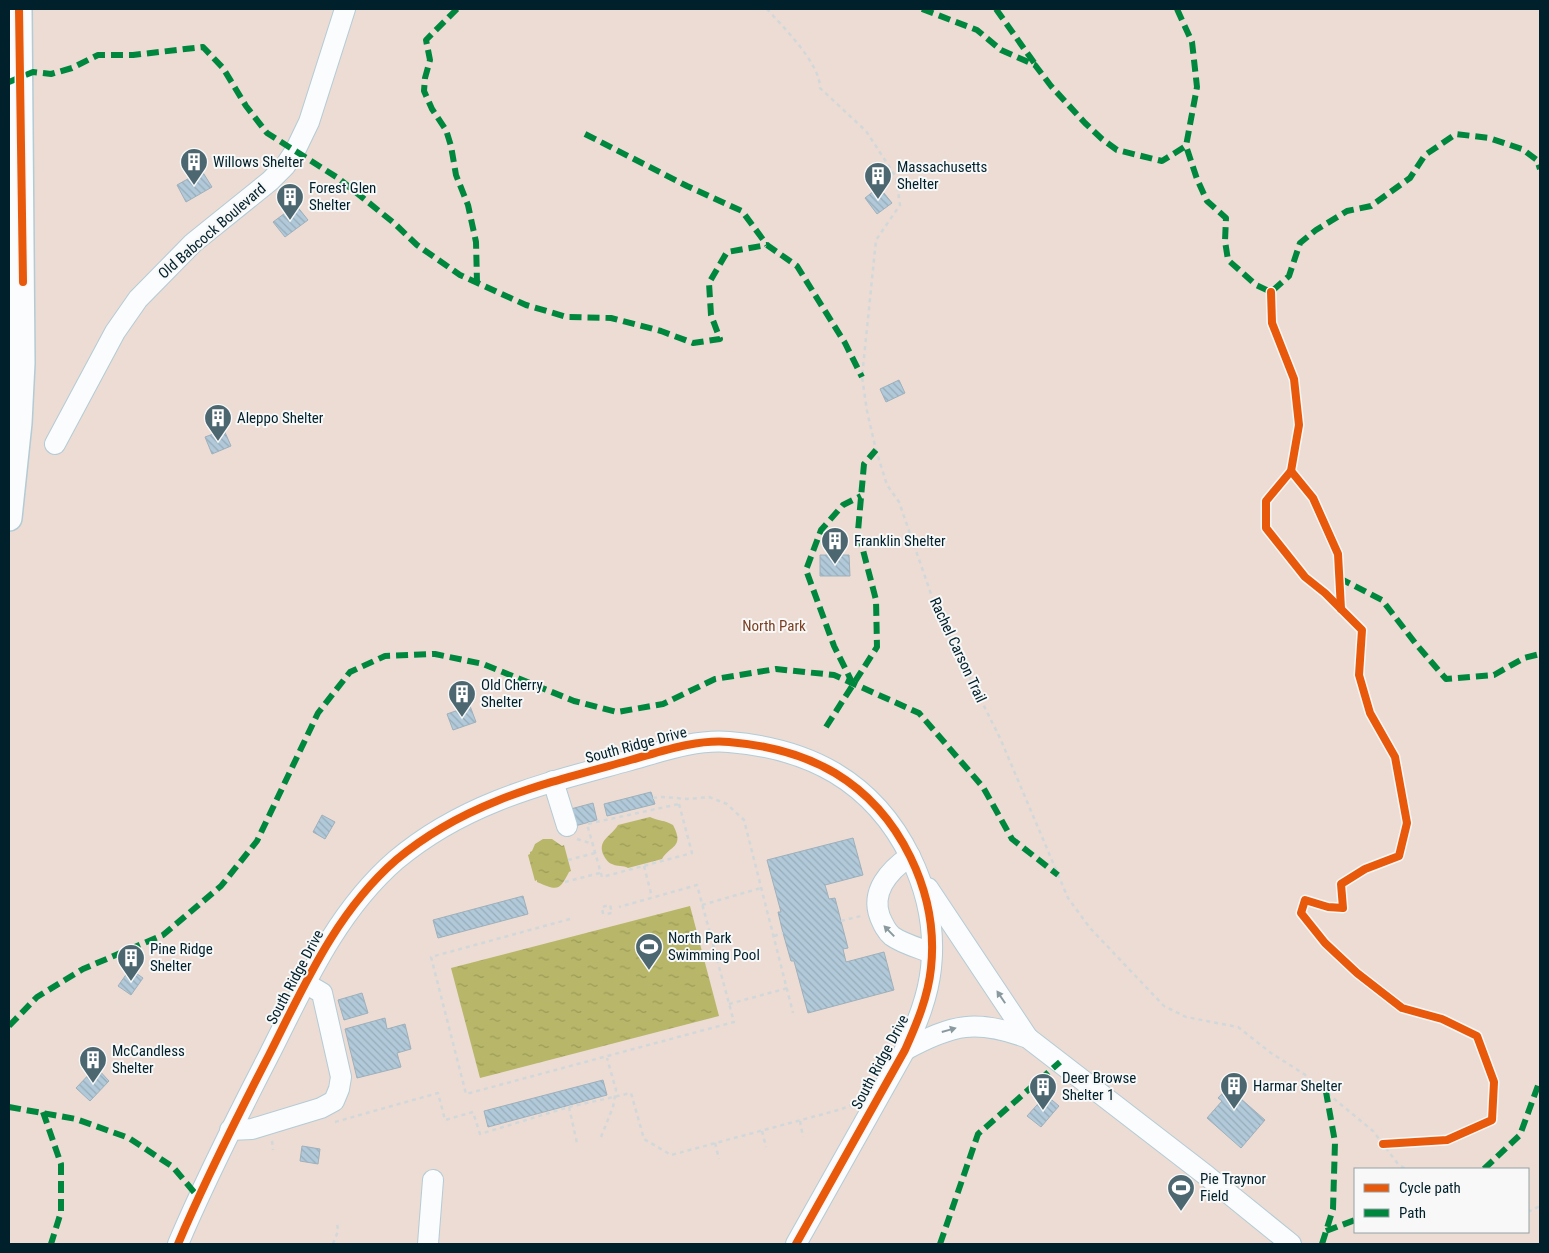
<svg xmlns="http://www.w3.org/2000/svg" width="1549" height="1253" viewBox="0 0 1549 1253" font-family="'Roboto Condensed',sans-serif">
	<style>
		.green { fill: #ecdcd4; fill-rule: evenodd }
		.water { fill: url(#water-ripples) }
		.building { fill: url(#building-back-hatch); stroke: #9eb0bb }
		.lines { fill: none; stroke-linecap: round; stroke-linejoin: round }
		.minor-casing { stroke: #b3cbd5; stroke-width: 22 }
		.major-casing { stroke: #b3cbd5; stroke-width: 28 }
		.path { stroke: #d2d8da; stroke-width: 2.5; stroke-dasharray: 4 4; stroke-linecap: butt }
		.minor { stroke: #fafcfd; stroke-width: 20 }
		.major { stroke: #fafcfd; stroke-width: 25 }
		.quiet { stroke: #00873e; stroke-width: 6; stroke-dasharray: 12 6; stroke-linecap: butt }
		.cycleway-casing { stroke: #f7f8f7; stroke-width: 11 }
		.cycleway { stroke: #e8590c; stroke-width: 8 }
		.oneway { fill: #8a999e }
		.labels { text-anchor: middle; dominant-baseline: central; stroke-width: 4; stroke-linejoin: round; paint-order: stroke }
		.poi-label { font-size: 15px; fill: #00202b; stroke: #f7f8f7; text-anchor: start }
		.street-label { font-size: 15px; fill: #00202b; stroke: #f7f8f7 }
		.park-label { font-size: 15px; fill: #7c3e20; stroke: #f7f8f7 }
	</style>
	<defs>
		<pattern id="water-ripples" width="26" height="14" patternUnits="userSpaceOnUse" patternTransform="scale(1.25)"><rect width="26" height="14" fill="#b8b668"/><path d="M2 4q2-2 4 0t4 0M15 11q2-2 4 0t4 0" fill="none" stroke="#9c9c5a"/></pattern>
		<pattern id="building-back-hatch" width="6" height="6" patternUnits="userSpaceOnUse" patternTransform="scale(1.25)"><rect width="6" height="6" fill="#b1c9d9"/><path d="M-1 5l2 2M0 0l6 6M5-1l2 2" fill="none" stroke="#96acba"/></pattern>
	</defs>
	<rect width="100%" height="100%" fill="#dcecf3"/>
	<path class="green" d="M9 9H1540V1244H9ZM1355 1169H1528V1232H1355Z"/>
	<g class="water">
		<path d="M650 817C658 821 665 820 673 825 685 848 670 845 662 859L628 868C623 865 618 867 612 864 608 863 606 859 604 856 596 840 612 836 618 825Z"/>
		<path d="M543 839H552L562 846 564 845 571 871 569 872C559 891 558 891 537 882V880L535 881 528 855 530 854V852L532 851 535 844Z"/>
		<path d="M690 906 719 1016 480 1078 451 968Z"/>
	</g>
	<g class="building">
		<path d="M202 171 212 187 186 202 177 185Z"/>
		<path d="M879 187 892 203 877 214 865 198Z"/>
		<path d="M296 205 308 220 285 237 273 222Z"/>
		<path d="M899 380 905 393 886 402 880 389Z"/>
		<path d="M224 430 231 446 212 454 205 437Z"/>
		<path d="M820 555H849L850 576H820Z"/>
		<path d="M470 706 476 722 453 730 447 714Z"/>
		<path d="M651 792 655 804 607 816 604 804Z"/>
		<path d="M593 803 597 820 571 827 567 810Z"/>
		<path d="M322 815 335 822 325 839 313 832Z"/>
		<path d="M853 838 863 875 825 885 829 899 835 898 848 948 843 949 846 962 884 952 894 990 808 1013 794 961H791L783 933 778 912H781L767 860Z"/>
		<path d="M523 896 528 914 438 938 433 920Z"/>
		<path d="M130 969 143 978 131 995 118 986Z"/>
		<path d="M362 993 368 1013 344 1020 338 1000Z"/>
		<path d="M385 1018 387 1029 405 1024 411 1049 397 1053 401 1067 357 1078 345 1029Z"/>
		<path d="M96 1067 109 1081 90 1101 76 1088Z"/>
		<path d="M603 1080 607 1095 488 1127 484 1111Z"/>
		<path d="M1234 1081 1246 1091 1240 1098 1265 1120 1241 1148 1207 1118 1222 1101 1218 1098Z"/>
		<path d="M1046 1095 1059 1106 1041 1127 1027 1116Z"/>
		<path d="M302 1146 320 1149 318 1164 300 1161Z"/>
	</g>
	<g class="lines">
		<defs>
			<g id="minor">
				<path d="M55 444 115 332 138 299 193 243 270 181 285 166 295 151 309 122 345 9"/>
				<path d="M553 781 567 826"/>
				<path d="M910 856C890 870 870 891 880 917 883 924 886 931 892 936 903 944 919 948 932 953"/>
				<path d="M928 888 1028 1038"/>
				<path d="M905 1050C953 1024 976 1019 1028 1038L1207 1176 1291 1244"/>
				<path d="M230 1130 252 1129 321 1108 334 1101 339 1089 341 1077 322 993 305 983"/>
				<path d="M178 1244C205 1180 237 1117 269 1055 304 986 336 912 396 860 465 802 543 784 627 761 660 752 695 739 729 742 766 745 803 754 835 773 900 812 939 893 931 968 928 997 917 1023 905 1050L796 1244"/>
				<path d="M428 1244 433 1180"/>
			</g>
			<path id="major" d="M9 518 19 423 22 363 19 9"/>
		</defs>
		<use href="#minor" class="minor-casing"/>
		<use href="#major" class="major-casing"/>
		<g class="path">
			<path d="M767 9C783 27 820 63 820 88L866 131 896 177 900 205 876 240 862 377 867 411 876 450 887 485 899 502 938 614 1000 738 1068 898 1090 928 1164 1006 1186 1017 1238 1027 1271 1053 1304 1074 1373 1131 1398 1164 1406 1169"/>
			<path d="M653 798 662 797 689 799 709 797 727 804 744 820 793 1013"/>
			<path d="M679 804 692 853 602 877 587 824Z"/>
			<path d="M577 839 593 844"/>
			<path d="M568 860 595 853"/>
			<path d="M644 866 652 897"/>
			<path d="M565 882 600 873"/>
			<path d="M702 905 761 888"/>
			<path d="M603 914 602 907 610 905 612 913 606 914V913"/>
			<path d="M570 919 431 957 466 1094 734 1022 697 885 619 907"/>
			<path d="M841 921 861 916"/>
			<path d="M774 936 783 933"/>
			<path d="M729 1004 788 988"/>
			<path d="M569 1107 577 1143"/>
			<path d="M800 1121 803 1137"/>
			<path d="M335 1122 438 1093 445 1120 473 1112 480 1134 569 1107 631 1093 644 1139 671 1155 842 1109 851 1105V1109"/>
			<path d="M762 1131 766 1147"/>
			<path d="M601 1137 613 1107 616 1090 607 1058"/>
			<path d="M272 1141 273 1150"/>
			<path d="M715 1143 719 1159"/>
			<path d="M1528 1212 1540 1206"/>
			<path d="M333 1244 338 1231 337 1223"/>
		</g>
		<use href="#minor" class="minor"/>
		<use href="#major" class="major"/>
		<g class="quiet">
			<path d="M457 9 426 40 430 60 425 78 424 91 432 109 446 130 451 146 456 175 468 205 476 242 477 282"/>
			<path d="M922 9 977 30 1001 50 1035 65 1051 86 1085 123 1102 139 1117 150 1162 161 1186 146 1197 179 1207 201 1226 218 1225 241 1228 260 1256 285 1271 292 1289 276 1300 243 1316 230 1347 211 1371 206 1410 178 1425 155 1456 134 1489 138 1522 149 1537 160 1540 169"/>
			<path d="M996 9 1035 64"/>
			<path d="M1177 9 1192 42 1197 87 1186 146"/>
			<path d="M9 82 33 72 51 74 72 68 98 55H133L203 47 223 68 246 106 267 133 338 178 394 223 417 245 460 275 526 305 567 317 611 318 661 331 693 343 720 339 711 315 709 283 727 252 767 245 797 266 845 343 862 377"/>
			<path d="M585 134 687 186 742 211 767 245"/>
			<path d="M1339 578 1382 600 1416 644 1446 679 1494 675 1524 658 1540 654"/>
			<path d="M853 684 834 646 806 570 821 530 843 505 861 496"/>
			<path d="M826 727 877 647 876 600 858 531 864 464 876 450"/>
			<path d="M9 1026 37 997 83 969 163 935 221 886 257 841 318 713 350 672 385 656 435 654 483 664 574 701 617 712 663 704 715 679 776 669 834 675 919 713 983 787 1012 839 1058 875"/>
			<path d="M9 1107 76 1119 129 1138 173 1167 199 1198"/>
			<path d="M43 1112 61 1164V1212L51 1244"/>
			<path d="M1484 1169 1520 1135 1540 1080"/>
			<path d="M1326 1231 1355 1220"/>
			<path d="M940 1244 978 1134 1060 1062"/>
			<path d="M1322 1244 1333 1209 1335 1142 1326 1092"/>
		</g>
		<defs>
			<g id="cycleway">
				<path d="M19 9 23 282"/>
				<path d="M1271 292 1272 323 1294 379 1299 425 1291 471 1266 501V528L1305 577 1325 593 1362 630 1359 675 1370 713 1395 757 1407 823 1399 856 1365 869 1341 884 1343 908 1328 907 1305 900 1301 913 1325 943 1357 973 1402 1008 1442 1019 1477 1036 1494 1082 1492 1120 1447 1140 1383 1144"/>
				<path d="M1291 471 1313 498 1338 554 1341 609"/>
				<path d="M178 1244C205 1180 237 1117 269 1055 304 986 336 912 396 860 465 802 543 784 627 761 660 752 695 739 729 742 766 745 803 754 835 773 900 812 939 893 931 968 928 997 917 1023 905 1050L796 1244"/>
			</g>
		</defs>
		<use href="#cycleway" class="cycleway-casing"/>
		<use href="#cycleway" class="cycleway"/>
	</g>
	<defs><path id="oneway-solid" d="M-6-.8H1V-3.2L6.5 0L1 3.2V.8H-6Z" transform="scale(1.25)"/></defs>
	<g class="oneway">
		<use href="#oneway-solid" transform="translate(889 931) rotate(-134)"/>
		<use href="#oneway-solid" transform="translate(1001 997) rotate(-124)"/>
		<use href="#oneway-solid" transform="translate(949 1030) rotate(-16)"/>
	</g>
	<defs>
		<symbol id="building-pin" viewBox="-11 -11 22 30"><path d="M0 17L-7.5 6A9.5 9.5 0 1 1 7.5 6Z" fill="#4d6771" stroke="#f7f8f7"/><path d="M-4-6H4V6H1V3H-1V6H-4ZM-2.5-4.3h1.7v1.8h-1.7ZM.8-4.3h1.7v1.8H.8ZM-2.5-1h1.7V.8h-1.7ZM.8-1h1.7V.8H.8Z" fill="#fff"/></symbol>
		<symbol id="stadium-pin" viewBox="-11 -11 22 30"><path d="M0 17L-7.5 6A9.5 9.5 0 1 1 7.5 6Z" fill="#4d6771" stroke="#f7f8f7"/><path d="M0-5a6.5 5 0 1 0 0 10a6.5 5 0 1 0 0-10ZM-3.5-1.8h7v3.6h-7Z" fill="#fff"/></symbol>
	</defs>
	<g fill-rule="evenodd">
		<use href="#building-pin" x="178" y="146" width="32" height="43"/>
		<use href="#building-pin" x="862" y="160" width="32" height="43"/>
		<use href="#building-pin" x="274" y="181" width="32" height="43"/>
		<use href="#building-pin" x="202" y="402" width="32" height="43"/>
		<use href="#building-pin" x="819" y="525" width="32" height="43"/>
		<use href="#building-pin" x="446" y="678" width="32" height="43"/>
		<use href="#stadium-pin" x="633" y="931" width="32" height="43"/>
		<use href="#building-pin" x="115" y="942" width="32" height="43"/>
		<use href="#building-pin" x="77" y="1044" width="32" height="43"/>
		<use href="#building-pin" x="1218" y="1070" width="32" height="43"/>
		<use href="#building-pin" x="1027" y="1071" width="32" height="43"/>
		<use href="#stadium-pin" x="1165" y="1172" width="32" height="43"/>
	</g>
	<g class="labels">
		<g class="poi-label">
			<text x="213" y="162">Willows Shelter</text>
			<text x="897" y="167">Massachusetts<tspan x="897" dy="17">Shelter</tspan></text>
			<text x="309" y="188">Forest Glen<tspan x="309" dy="17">Shelter</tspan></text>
			<text x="237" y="418">Aleppo Shelter</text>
			<text x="854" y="541">Franklin Shelter</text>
			<text x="481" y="685">Old Cherry<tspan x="481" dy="17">Shelter</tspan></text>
			<text x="668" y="938">North Park<tspan x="668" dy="17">Swimming Pool</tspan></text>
			<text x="150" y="949">Pine Ridge<tspan x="150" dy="17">Shelter</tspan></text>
			<text x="112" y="1051">McCandless<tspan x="112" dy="17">Shelter</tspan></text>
			<text x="1062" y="1078">Deer Browse<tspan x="1062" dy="17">Shelter 1</tspan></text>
			<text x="1253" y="1086">Harmar Shelter</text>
			<text x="1200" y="1179">Pie Traynor<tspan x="1200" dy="17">Field</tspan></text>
		</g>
		<g class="street-label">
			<text transform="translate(212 231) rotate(-41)">Old Babcock Boulevard</text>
			<text transform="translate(958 650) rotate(65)">Rachel Carson Trail</text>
			<text transform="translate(636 745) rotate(-15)">South Ridge Drive</text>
			<text transform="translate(295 977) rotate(-62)">South Ridge Drive</text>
			<text transform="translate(880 1062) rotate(-62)">South Ridge Drive</text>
		</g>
		<g class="park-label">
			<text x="774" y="626">North Park</text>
		</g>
	</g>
	<rect width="1549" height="1253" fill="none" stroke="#00202b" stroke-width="20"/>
	<rect x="1354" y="1168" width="175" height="65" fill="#f7f8f7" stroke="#94a2a5"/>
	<rect x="1364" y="1184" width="25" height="8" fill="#e8590c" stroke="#94a2a5"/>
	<text x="1399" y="1193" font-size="15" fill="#00202b">Cycle path</text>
	<rect x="1364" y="1209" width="25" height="8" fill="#00873e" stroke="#94a2a5"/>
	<text x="1399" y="1218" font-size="15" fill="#00202b">Path</text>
</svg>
